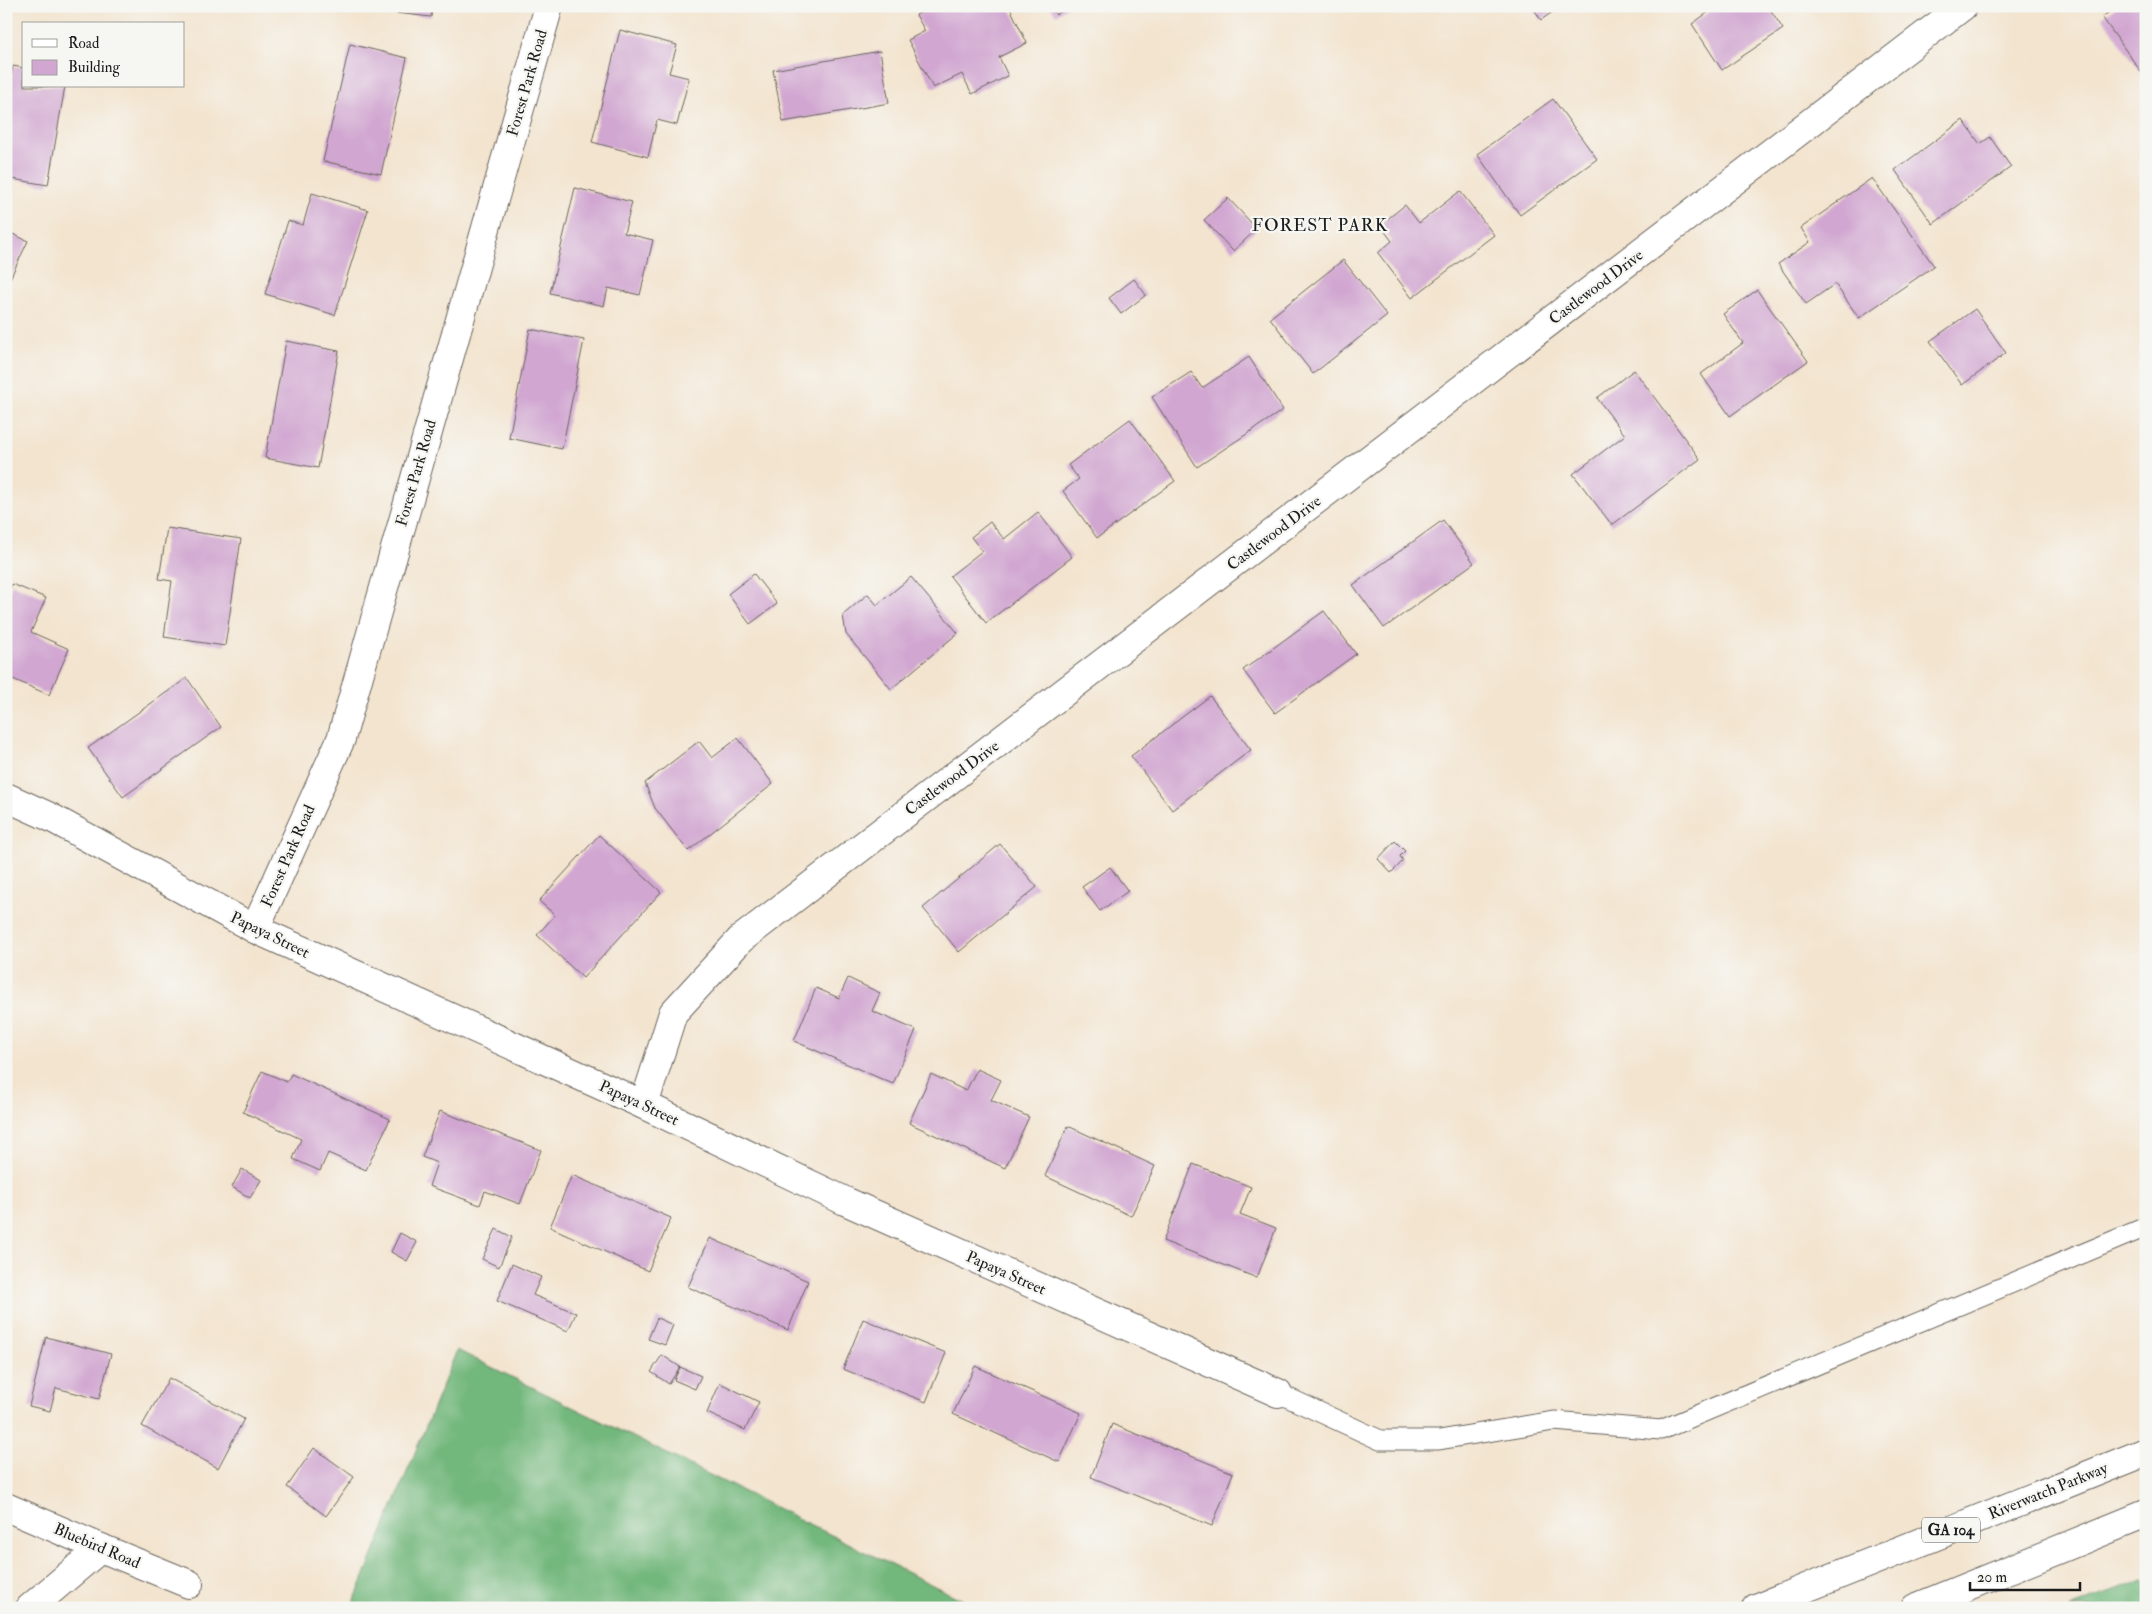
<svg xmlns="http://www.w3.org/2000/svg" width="2152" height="1614" viewBox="0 0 2152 1614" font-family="'IM FELL Double Pica',serif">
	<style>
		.forest { fill: #72b77c; stroke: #476a4c }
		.building { fill: #d1a7d1 }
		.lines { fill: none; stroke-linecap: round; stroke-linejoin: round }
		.service-casing { stroke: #67625b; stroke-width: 21 }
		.minor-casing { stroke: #67625b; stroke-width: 30 }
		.primary-casing { stroke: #67625b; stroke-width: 30 }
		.service { stroke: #fff; stroke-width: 19 }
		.minor { stroke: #fff; stroke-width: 28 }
		.primary { stroke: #fff; stroke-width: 28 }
		.labels { text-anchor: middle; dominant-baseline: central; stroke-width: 4.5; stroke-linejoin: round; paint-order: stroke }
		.shield { fill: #f6f6f2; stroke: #5d5d5c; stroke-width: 1 }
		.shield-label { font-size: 15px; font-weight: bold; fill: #1c1c1c }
		.street-label { font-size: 16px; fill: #1c1c1c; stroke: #f6f6f2 }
		.neighbourhood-label { font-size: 18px; letter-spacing: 1px; fill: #1c1c1c; stroke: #f6f6f2 }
	</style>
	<rect width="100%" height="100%" fill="#f6f6f2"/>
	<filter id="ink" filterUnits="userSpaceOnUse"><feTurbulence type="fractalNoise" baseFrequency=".02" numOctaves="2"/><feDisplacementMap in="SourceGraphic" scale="10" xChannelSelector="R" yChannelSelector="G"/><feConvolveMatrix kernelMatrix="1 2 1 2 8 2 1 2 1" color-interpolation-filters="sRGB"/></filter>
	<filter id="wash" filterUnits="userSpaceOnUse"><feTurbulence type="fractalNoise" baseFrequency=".0096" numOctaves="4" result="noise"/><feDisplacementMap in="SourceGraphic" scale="20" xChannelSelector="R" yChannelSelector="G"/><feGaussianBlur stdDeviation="1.12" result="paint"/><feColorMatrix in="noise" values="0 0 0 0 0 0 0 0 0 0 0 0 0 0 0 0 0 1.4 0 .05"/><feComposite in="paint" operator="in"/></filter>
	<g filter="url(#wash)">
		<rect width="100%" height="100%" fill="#f3e4cf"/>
		<g class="forest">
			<path d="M457 1350 979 1608H359L353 1604Z"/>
			<path d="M2146 1579V1608H2069Z"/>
		</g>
		<g id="blocks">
			<g class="building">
				<path d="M378 6H432L431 17 377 11Z"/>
				<path d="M933 6H963L966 11 975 6H1009L1027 43 999 57 1008 76 972 94 962 74 933 88 908 40 925 31 916 15Z"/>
				<path d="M1050 6H1068L1056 15Z"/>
				<path d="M1532 6H1561L1541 20Z"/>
				<path d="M1717 6H1768L1783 29 1722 70 1692 24Z"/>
				<path d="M2118 6H2146V74L2144 76 2102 17Z"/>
				<path d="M620 30 677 45 669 73 689 78 677 125 657 120 648 157 592 142Z"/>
				<path d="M350 44 407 58 381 174 323 161Z"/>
				<path d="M880 51 889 103 783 122 773 70Z"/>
				<path d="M13 66 24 68V86H65L48 185 6 178V106Z"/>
				<path d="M1553 99 1597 159 1520 215 1477 154Z"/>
				<path d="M1963 120 1980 144 1990 137 2011 167 1933 224 1895 170Z"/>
				<path d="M1872 178 1934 266 1859 318 1835 284 1806 304 1778 264 1810 242 1801 228Z"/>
				<path d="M575 188 632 202 624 233 653 240 640 295 608 288 604 306 550 293Z"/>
				<path d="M1460 191 1494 235 1412 298 1378 253 1392 241 1380 225 1405 205 1419 223Z"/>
				<path d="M312 193 368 210 335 315 265 294 288 221 303 225Z"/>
				<path d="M1228 198 1257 229 1233 251 1204 220Z"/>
				<path d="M6 231 28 241 6 287Z"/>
				<path d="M1343 260 1387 316 1313 374 1270 318Z"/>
				<path d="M1134 279 1146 295 1121 314 1109 298Z"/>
				<path d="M1757 290 1808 361 1730 416 1701 374 1743 343 1723 314Z"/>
				<path d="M1975 309 2006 353 1962 385 1930 341Z"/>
				<path d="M530 329 584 340 562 449 509 438Z"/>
				<path d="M286 341 339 351 318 468 265 458Z"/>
				<path d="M1249 357 1283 410 1197 467 1152 397 1191 372 1202 388Z"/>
				<path d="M1634 370 1700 459 1612 525 1573 474 1625 435 1597 398Z"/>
				<path d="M1130 419 1175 481 1097 538 1063 491 1079 479 1068 465Z"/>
				<path d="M1038 512 1072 557 986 623 950 576 982 551 971 537 990 522 1004 539Z"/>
				<path d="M1443 520 1474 563 1384 628 1353 585Z"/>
				<path d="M167 528 241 539 225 646 164 637 172 581 159 579Z"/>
				<path d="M754 574 777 604 750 624 728 594Z"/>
				<path d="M911 577 958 633 891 689 846 634 843 615 868 594 877 605Z"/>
				<path d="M12 584 46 598 31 632 69 649 49 695 6 676V598Z"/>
				<path d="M1324 611 1356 654 1275 713 1243 670Z"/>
				<path d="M187 678 221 727 123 797 88 748Z"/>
				<path d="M1210 696 1251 750 1172 810 1131 756Z"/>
				<path d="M738 738 773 784 688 851 655 808 645 783 699 741 712 758Z"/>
				<path d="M599 835 661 892 583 978 537 935 555 915 539 901Z"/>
				<path d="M1395 841 1405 851 1400 856 1403 861 1391 873 1378 859Z"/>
				<path d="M1000 844 1037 887 959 952 923 908Z"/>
				<path d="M1110 867 1128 891 1100 911 1082 887Z"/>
				<path d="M848 978 880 993 872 1011 916 1030 893 1084 794 1041 816 988 839 998Z"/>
				<path d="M977 1069 1001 1080 991 1100 1029 1117 1005 1168 909 1123 931 1074 966 1091Z"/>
				<path d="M262 1071 287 1082 291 1074 390 1119 366 1170 328 1153 320 1171 293 1159 301 1139 243 1112Z"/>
				<path d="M440 1111 541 1150 520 1204 485 1191 480 1205 429 1186 437 1163 422 1157Z"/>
				<path d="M1068 1126 1155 1166 1131 1216 1045 1176Z"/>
				<path d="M1193 1164 1251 1187 1240 1214 1276 1228 1257 1278 1163 1241Z"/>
				<path d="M242 1169 261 1180 250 1198 232 1187Z"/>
				<path d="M572 1175 671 1218 648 1271 550 1227Z"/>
				<path d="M496 1229 512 1237 499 1267 482 1259Z"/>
				<path d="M400 1233 417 1242 407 1261 391 1252Z"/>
				<path d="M710 1238 808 1281 788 1330 688 1287Z"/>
				<path d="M512 1264 541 1277 533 1295 576 1313 568 1331 497 1301Z"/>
				<path d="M657 1318 673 1325 665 1345 648 1339Z"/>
				<path d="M863 1319 946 1353 926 1402 843 1369Z"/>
				<path d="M46 1337 111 1354 99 1399 56 1388 50 1411 29 1406Z"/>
				<path d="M662 1355 680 1367 669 1384 651 1372Z"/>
				<path d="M975 1366 1081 1413 1059 1462 953 1414Z"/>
				<path d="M680 1367 701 1376 695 1389 674 1380Z"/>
				<path d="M169 1378 244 1419 218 1468 142 1426Z"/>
				<path d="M720 1383 759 1402 745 1430 707 1413Z"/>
				<path d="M1112 1424 1233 1473 1212 1526 1091 1477Z"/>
				<path d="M314 1448 354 1477 326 1516 287 1487Z"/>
			</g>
		</g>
	</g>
	<g filter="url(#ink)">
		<use href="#blocks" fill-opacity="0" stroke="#67625b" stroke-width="1"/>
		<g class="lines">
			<defs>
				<path id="service" d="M1278 1393 1380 1440H1439L1554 1421 1661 1430 2146 1227"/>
				<g id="minor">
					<path d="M6 797 50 817 255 929 644 1105 845 1201 1278 1393"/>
					<path d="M255 929 341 739 549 6"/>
					<path d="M644 1105 673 1013 741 939 1963 6"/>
					<path d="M6 1507 101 1548 189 1584"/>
					<path d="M30 1608 101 1548"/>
				</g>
				<g id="primary">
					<path d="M1756 1608 2146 1452"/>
					<path d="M1915 1608 2146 1514"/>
				</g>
			</defs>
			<use href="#service" class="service-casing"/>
			<use href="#minor" class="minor-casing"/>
			<use href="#primary" class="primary-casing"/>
			<use href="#service" class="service"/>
			<use href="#minor" class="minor"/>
			<use href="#primary" class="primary"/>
		</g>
	</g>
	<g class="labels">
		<rect class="shield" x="1922" y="1517.5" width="58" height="25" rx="4"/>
		<g class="shield-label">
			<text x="1951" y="1530">GA 104</text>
		</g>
		<g class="street-label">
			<text transform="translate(527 83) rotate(-74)">Forest Park Road</text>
			<text transform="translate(1596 287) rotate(-37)">Castlewood Drive</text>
			<text transform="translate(416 473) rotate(-74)">Forest Park Road</text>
			<text transform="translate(1274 533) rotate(-37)">Castlewood Drive</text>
			<text transform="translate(952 778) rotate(-37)">Castlewood Drive</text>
			<text transform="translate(288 856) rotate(-66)">Forest Park Road</text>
			<text transform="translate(270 935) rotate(26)">Papaya Street</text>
			<text transform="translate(639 1103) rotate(25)">Papaya Street</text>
			<text transform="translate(1006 1273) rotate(24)">Papaya Street</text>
			<text transform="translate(2048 1491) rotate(-22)">Riverwatch Parkway</text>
			<text transform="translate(97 1546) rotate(23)">Bluebird Road</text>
		</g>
		<g class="neighbourhood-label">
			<text x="1320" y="225">FOREST PARK</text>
		</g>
	</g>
	<rect width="2152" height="1614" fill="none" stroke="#f6f6f2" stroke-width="25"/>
	<rect x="22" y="22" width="162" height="65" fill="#f6f6f2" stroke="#9f9f9c"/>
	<rect x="32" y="39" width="25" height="8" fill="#ffffff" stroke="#9f9f9c"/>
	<text x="68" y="48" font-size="15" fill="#1c1c1c">Road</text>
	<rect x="32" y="60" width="25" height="15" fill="#d1a7d1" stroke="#9f9f9c"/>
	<text x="68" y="72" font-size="15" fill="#1c1c1c">Building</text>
	<path d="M1970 1582v8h110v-8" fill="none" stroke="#1c1c1c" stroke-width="2.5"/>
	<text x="1977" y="1582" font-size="15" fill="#1c1c1c" stroke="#f6f6f2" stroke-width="4" paint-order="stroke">20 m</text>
</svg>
